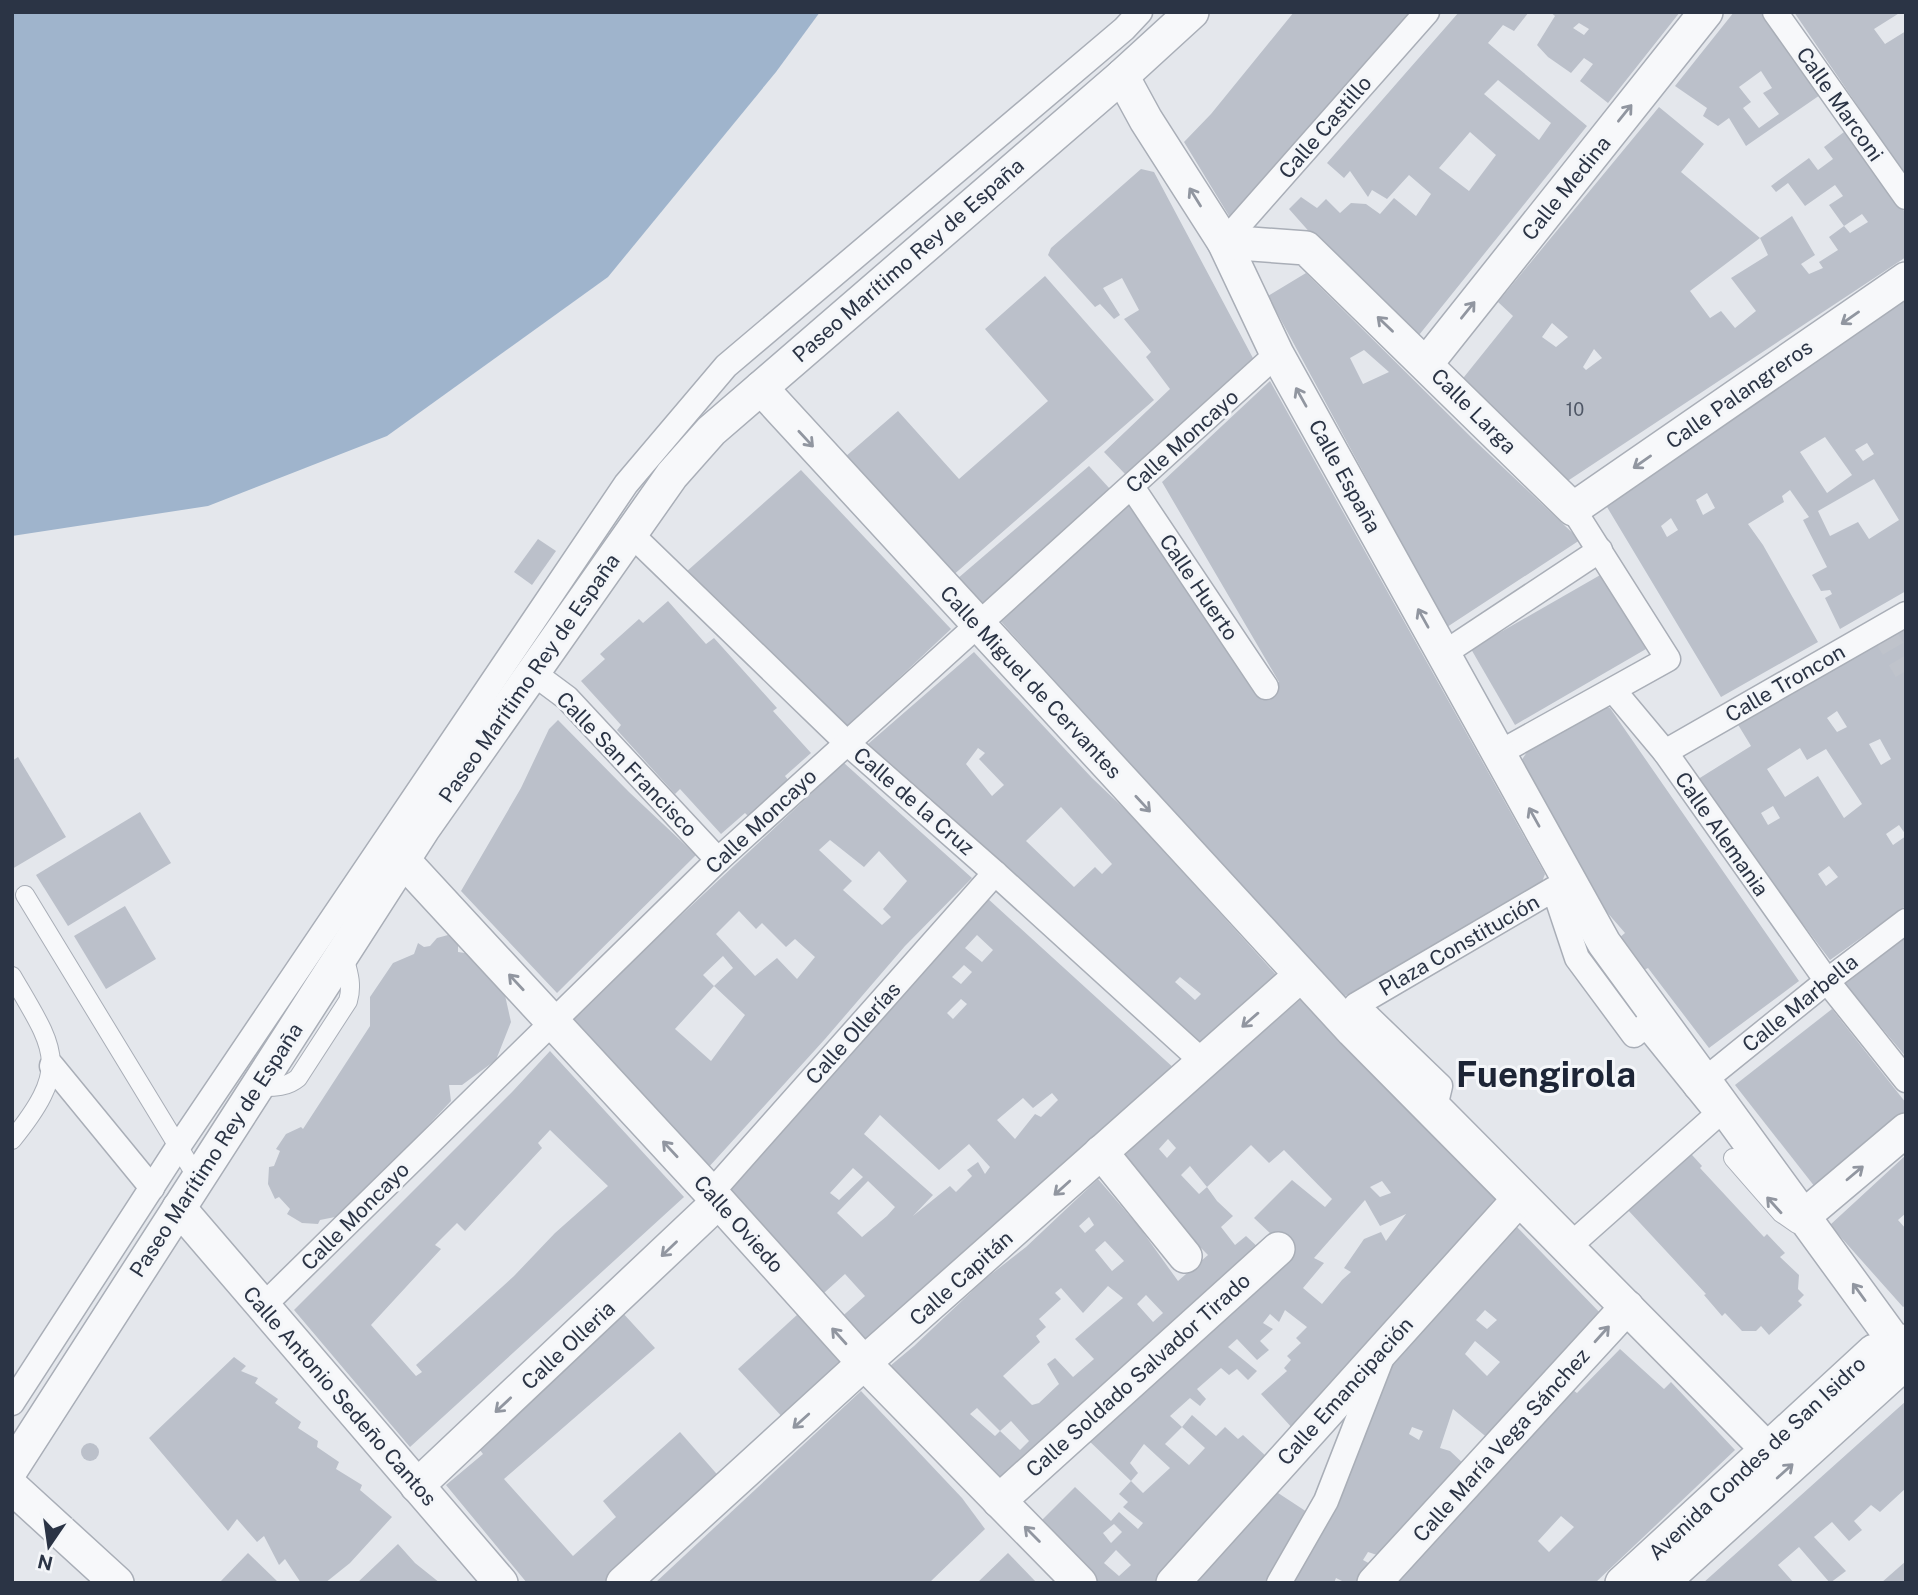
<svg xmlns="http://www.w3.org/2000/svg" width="1918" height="1595" viewBox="0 0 1918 1595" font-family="'Public Sans',sans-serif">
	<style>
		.water { fill: #9fb4cc }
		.building { fill: #bbc0ca; fill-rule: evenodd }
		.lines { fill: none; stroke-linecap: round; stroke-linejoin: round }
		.pedestrian-tunnel { stroke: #bfc3cb; stroke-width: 24; stroke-dasharray: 24 12; stroke-linecap: butt }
		.service-casing { stroke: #a9aeb7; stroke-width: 20 }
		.pedestrian-casing { stroke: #a9aeb7; stroke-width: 27 }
		.minor-casing { stroke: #a9aeb7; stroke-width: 36 }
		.service { stroke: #f7f8fa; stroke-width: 18 }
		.pedestrian { stroke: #f7f8fa; stroke-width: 24 }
		.minor { stroke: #f7f8fa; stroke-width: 33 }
		.oneway { stroke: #9196a0 }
		.labels { text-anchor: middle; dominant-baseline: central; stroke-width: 6; stroke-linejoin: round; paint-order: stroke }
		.number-label { font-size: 18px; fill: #4f5766 }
		.street-label { font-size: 21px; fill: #2b3445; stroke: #f4f6f9 }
		.town-label { font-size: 35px; font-weight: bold; fill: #1d2536; stroke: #f4f6f9 }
	</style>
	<rect width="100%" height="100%" fill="#e4e7ec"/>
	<path class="water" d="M12 12H820L776 72 608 277 387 436 208 506 12 536Z"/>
	<g class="building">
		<path d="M1294 12H1415L1234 224 1184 142 1211 114Z"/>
		<path d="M1459 12H1529L1514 31 1503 25 1488 43 1587 126 1415 340 1321 245 1289 209 1301 197 1317 208 1326 199 1340 213 1351 203 1366 204 1380 214 1394 198 1416 216 1431 194 1409 175 1387 199 1372 190 1368 197 1350 171 1344 178 1327 163ZM1498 80 1551 123 1539 140 1484 94ZM1470 132 1496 155 1469 191 1439 168Z"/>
		<path d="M1550 12H1680L1608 103 1580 81 1593 64 1584 58 1571 73 1548 57 1537 45 1555 16ZM1579 23 1589 29 1584 35 1573 28Z"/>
		<path d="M1734 12H1768L1823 93 1746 146 1729 118 1718 126 1703 116 1707 108 1675 86ZM1761 71 1772 88 1763 93 1779 114 1759 128 1743 108 1751 102 1739 87Z"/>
		<path d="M1794 12H1901L1874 29 1885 44 1906 31V177Z"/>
		<path d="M1659 107 1704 144 1681 172 1760 238 1690 291 1710 318 1721 311 1735 328 1756 311 1731 278 1768 255 1760 238 1792 216 1815 255 1801 264 1809 274 1823 268 1819 262 1838 250 1829 237 1844 226 1829 205 1843 196 1835 185 1805 206 1788 183 1776 192 1771 186 1809 158 1818 170 1833 159 1824 147 1848 129 1906 214V257L1563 484 1460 382 1513 316 1498 302ZM1862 214 1868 222 1850 233 1844 226ZM1552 323 1568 337 1556 347 1542 337ZM1594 349 1602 358 1586 370 1583 367Z"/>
		<path d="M1141 169 1154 172 1254 360 1126 475 1104 452 1170 389 1146 357 1151 352 1124 319 1139 310 1122 278 1103 288 1120 315 1114 319 1100 304 1095 307 1048 255 1051 248Z"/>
		<path d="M1306 273 1472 438 1580 540 1447 627 1268 296ZM1364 350 1389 372 1363 384 1350 358Z"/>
		<path d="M1045 276 1154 400 951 577 845 457 898 411 959 479 1048 401 985 329Z"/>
		<path d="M1906 300V591L1840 629 1825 598 1832 594 1830 590 1821 591 1812 575 1827 567 1803 520 1809 517 1790 490 1782 496 1784 502 1748 524 1763 545 1818 642 1721 697 1604 502ZM1825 437 1852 475 1827 493 1800 452ZM1867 443 1874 454 1863 461 1855 450ZM1874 479 1899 520 1869 539 1858 522 1830 536 1818 511ZM1707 493 1715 508 1703 515 1696 500ZM1671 518 1678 530 1667 537 1661 526Z"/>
		<path d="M1270 381 1545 874 1541 885 1338 1000 997 617 1127 503 1261 695 1279 682 1162 482Z"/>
		<path d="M1089 466 1110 489 980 608 957 579Z"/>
		<path d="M801 470 951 629 847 727 686 572Z"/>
		<path d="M538 539 556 551 532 585 514 572Z"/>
		<path d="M1602 574 1646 649 1515 725 1471 649Z"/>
		<path d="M668 601 706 644 714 638 777 708 773 711 811 753 785 776 789 781 749 817 745 813 721 834 680 789 675 794 617 730 621 725 581 681 605 659 600 654 639 619 643 623Z"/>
		<path d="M1906 626V835L1899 825 1886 834 1893 845 1906 836V906L1830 960 1695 781 1751 746 1737 723ZM1837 711 1847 727 1837 732 1827 718ZM1880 739 1891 759 1881 765 1869 744ZM1800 748 1807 760 1826 749 1862 804 1844 818 1818 776 1785 797 1767 769ZM1773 806 1780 818 1768 825 1761 813ZM1829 866 1838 877 1826 886 1818 874Z"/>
		<path d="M974 652 1092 778 1132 816 1279 978 1202 1049 868 744ZM978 748 985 753 979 759 1004 785 992 796 966 764ZM1061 807 1112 864 1102 874 1095 867 1074 887 1026 841ZM1180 977 1201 994 1195 1000 1175 982Z"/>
		<path d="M1604 706 1610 708 1799 981 1709 1048 1648 968 1644 970 1619 938 1625 933 1599 903 1521 761 1531 746Z"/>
		<path d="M558 720 629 792 696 855 557 993 461 891 521 788 549 729Z"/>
		<path d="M18 757 66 837 12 869V761Z"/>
		<path d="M844 763 972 878 905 946 825 1039 707 1169 568 1021ZM830 840 864 867 879 851 907 881 883 909 891 917 882 925 843 890 852 881 819 850ZM739 911 756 929 762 923 786 947 795 939 815 957 797 979 777 958 755 976 716 934ZM723 956 733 968 714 986 745 1015 711 1061 675 1029 714 986 703 975Z"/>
		<path d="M140 812 171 863 68 926 36 875Z"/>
		<path d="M986 897 1176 1070 861 1349 837 1321 865 1296 845 1274 815 1301 722 1191ZM977 935 993 950 982 962 965 948ZM964 965 972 972 961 984 952 977ZM961 999 967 1004 953 1019 947 1013ZM1052 1093 1058 1100 1041 1117 1035 1114 1015 1139 997 1120 1023 1098 1033 1108ZM880 1115 939 1170 969 1144 990 1167 985 1174 978 1162 967 1170 972 1176 956 1192 950 1186 913 1216 933 1195 864 1134ZM853 1168 863 1177 839 1200 830 1193ZM868 1181 895 1207 887 1216 862 1237 837 1213Z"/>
		<path d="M125 906 156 959 106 989 74 936Z"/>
		<path d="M448 935 458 944V952L472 954 502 982 511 1022 496 1060 462 1085H449L451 1101 338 1222 335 1217 320 1220 318 1224 302 1223 287 1214 290 1209 279 1197 275 1199 268 1184 269 1167 274 1166 280 1151 276 1149 286 1134 301 1127 303 1129 370 1026V997L393 963 414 954 418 943 424 947 430 946 437 938Z"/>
		<path d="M1906 937V1057L1845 984Z"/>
		<path d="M1301 999 1496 1198 1294 1430 1261 1394 1287 1371 1284 1368 1291 1360 1287 1356 1301 1343 1296 1338 1307 1327 1285 1310 1279 1322 1270 1314 1263 1323 1273 1329 1260 1341 1269 1350 1257 1360 1237 1339 1228 1347 1257 1371 1248 1380 1237 1369 1229 1375 1221 1368 1197 1389 1206 1399 1200 1406 1190 1398 1170 1416 1182 1427 1165 1444 1189 1465 1205 1448 1182 1427 1192 1415 1216 1436 1225 1427 1238 1439 1243 1435 1267 1457 1157 1583H1095L1037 1525 1075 1487 1111 1521 1119 1512 1138 1529 1143 1523 1123 1507 1128 1502 1119 1494 1131 1481 1143 1493 1170 1468 1144 1444 1130 1463 1138 1473 1131 1481 1085 1437 1287 1249 1254 1218 1292 1180 1325 1207 1332 1199 1284 1150 1269 1163 1251 1145 1207 1187 1190 1166 1181 1175 1199 1194 1207 1187 1217 1201 1233 1216 1221 1227 1235 1245 1246 1236 1261 1250 1002 1488 884 1371 914 1346 985 1279 1026 1247 1098 1179 1140 1228 1178 1281 1208 1255 1185 1232 1125 1155 1163 1118ZM1168 1139 1176 1148 1167 1158 1159 1149ZM1382 1181 1391 1193 1380 1197 1370 1187ZM1365 1200 1380 1226 1406 1214 1386 1241 1381 1232 1364 1239 1344 1268 1351 1272 1342 1280 1322 1304 1303 1288 1324 1263 1314 1258ZM1089 1217 1094 1225 1085 1233 1079 1226ZM1105 1241 1124 1261 1112 1271 1095 1250ZM1108 1286 1123 1298 1075 1339 1094 1359 1073 1377 1055 1358 1047 1364 1059 1384 1039 1403 1032 1405 1003 1376 1040 1342 1036 1336 1046 1327 1039 1319 1061 1299 1055 1293 1061 1288 1083 1313ZM1146 1295 1163 1313 1153 1322 1137 1304ZM977 1408 1000 1431 1011 1421 1029 1441 1020 1450 1000 1431 995 1436 970 1414ZM1114 1524 1122 1532 1111 1543 1103 1533ZM1116 1550 1131 1565 1119 1576 1104 1563Z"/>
		<path d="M1832 1009 1906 1103V1116L1815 1187 1735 1085Z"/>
		<path d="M550 1051 684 1197 410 1447 294 1310 513 1091ZM550 1130 608 1186 555 1233 514 1276 416 1365 422 1372 416 1376 371 1325 441 1249 435 1245 457 1223 465 1231 542 1148 538 1143Z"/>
		<path d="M1684 1146 1702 1166 1700 1168 1764 1237 1767 1234 1785 1253 1780 1257 1799 1275 1798 1289 1804 1295 1798 1301 1802 1305 1769 1335 1761 1326 1756 1331H1742L1725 1313 1722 1316 1704 1295 1706 1294 1627 1209Z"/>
		<path d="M1906 1155V1213L1898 1220 1906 1229V1305L1903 1307 1830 1225Z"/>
		<path d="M1516 1226 1603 1316 1490 1440 1453 1409 1440 1448 1450 1451 1465 1465 1386 1558 1368 1552 1363 1560 1376 1567 1363 1583H1346L1336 1578 1334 1583H1290L1394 1358ZM1485 1310 1497 1320 1487 1329 1476 1320ZM1475 1341 1500 1362 1487 1376 1465 1354ZM1412 1427 1423 1431 1419 1440 1409 1434Z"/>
		<path d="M621 1311 655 1348 504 1479 573 1556 616 1517 603 1501 680 1432 722 1480 605 1583H527L446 1485 483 1454 476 1445Z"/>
		<path d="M798 1314 843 1361 785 1420 738 1369Z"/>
		<path d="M1620 1349 1664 1389 1671 1382 1735 1450 1595 1583H1395L1570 1388 1577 1393ZM1561 1516 1574 1527 1549 1552 1538 1541Z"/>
		<path d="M234 1357 246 1366 241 1371 258 1378 255 1383 278 1399 275 1403 301 1422 298 1428 318 1441 317 1447 339 1462 336 1469 362 1485 360 1490 392 1517 350 1563 325 1583H301L285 1559 279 1565 264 1536 257 1542 237 1519 228 1531 149 1438Z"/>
		<path d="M861 1391 962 1498 985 1529 929 1583H655Z"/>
		<path d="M1906 1401V1488L1880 1512 1871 1505 1854 1521 1862 1530 1849 1541 1832 1522 1814 1537 1846 1571 1830 1583 1799 1547 1778 1565 1794 1583H1703Z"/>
		<circle cx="90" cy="1452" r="9"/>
		<path d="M1272 1489 1307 1512 1267 1583H1189Z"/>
		<path d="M398 1544 415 1563 440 1583H357Z"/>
		<path d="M248 1553 279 1583H219Z"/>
		<path d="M1008 1553 1037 1583H977Z"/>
		<path d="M1906 1561V1583H1881Z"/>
	</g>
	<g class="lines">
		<path class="pedestrian-tunnel" d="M1881 628 1906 671"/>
		<defs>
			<g id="service">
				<path d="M25 895 198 1179"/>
				<path d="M12 976C55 1050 72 1066 12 1140"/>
				<path d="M257 1087C273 1087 286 1088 298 1078L348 1001C353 984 348 971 343 953"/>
				<path d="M1733 1158 1781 1213 1797 1224"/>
			</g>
			<g id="pedestrian">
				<path d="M1775 12 1906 197"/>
				<path d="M1224 242 1427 12"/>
				<path d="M1132 487 1266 687"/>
				<path d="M631 534 846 742 995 873 1203 1062"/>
				<path d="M1443 654 1600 550"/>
				<path d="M532 672 567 698 718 860"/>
				<path d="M1614 691 1665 752 1827 981 1906 1080"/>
				<path d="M1665 752 1906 614"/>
				<path d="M1499 753 1668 659 1573 509"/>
				<path d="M1554 889 1577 958 1634 1035 1646 1025 1718 1114 1574 1242 1436 1103 1440 1086 1356 1005Z"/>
				<path d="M52 1066 152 1188"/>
				<path d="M1696 1087 1827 981 1906 921"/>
				<path d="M711 1193 995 873"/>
				<path d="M263 1306 718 860 1277 354"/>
				<path d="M12 1403 178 1147 626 484 726 366 1124 29 1140 12"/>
				<path d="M1279 1583 1326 1501 1381 1360"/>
			</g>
			<g id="minor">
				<path d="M1122 76 1146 120 1224 242 1277 354 1604 943 1906 1357"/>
				<path d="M1224 242 1306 248 1573 509 1906 279"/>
				<path d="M1426 364 1706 12"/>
				<path d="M761 388 1353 1031 1767 1449"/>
				<path d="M403 860 711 1193 864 1363 1080 1583"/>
				<path d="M1101 1152 1185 1256"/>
				<path d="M179 1208 501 1583"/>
				<path d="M1804 1216 1906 1130"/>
				<path d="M12 1468 423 829 672 475 711 431 1122 76 1192 12"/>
				<path d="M417 1486 718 1202"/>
				<path d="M12 1487 117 1583"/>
				<path d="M999 1501 1278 1249"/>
				<path d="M623 1583 864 1363 1301 975"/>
				<path d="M1173 1583 1519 1199"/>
				<path d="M1374 1583 1627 1307"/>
				<path d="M1622 1583 1874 1351 1899 1347 1906 1341"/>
				<path d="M1662 1583 1895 1372 1899 1347"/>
			</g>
		</defs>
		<use href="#service" class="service-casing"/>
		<use href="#pedestrian" class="pedestrian-casing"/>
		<use href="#minor" class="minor-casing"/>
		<use href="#service" class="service"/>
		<use href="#pedestrian" class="pedestrian"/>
		<use href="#minor" class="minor"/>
	</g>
	<defs><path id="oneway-shaft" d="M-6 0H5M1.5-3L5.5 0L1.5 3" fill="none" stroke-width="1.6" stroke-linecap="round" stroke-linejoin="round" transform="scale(1.75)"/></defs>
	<g class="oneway">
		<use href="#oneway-shaft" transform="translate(1625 113) rotate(-51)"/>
		<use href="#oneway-shaft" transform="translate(1195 197) rotate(-122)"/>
		<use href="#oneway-shaft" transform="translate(1468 310) rotate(-51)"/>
		<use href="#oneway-shaft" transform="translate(1850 318) rotate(145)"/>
		<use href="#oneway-shaft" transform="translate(1385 324) rotate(-136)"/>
		<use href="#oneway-shaft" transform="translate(1301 397) rotate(-119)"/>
		<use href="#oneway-shaft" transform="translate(806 439) rotate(47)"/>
		<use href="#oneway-shaft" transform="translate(1642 462) rotate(145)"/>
		<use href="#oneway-shaft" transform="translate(1423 618) rotate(-119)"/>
		<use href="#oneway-shaft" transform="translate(1143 804) rotate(47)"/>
		<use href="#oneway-shaft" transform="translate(1534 817) rotate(-119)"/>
		<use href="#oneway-shaft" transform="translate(516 982) rotate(-133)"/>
		<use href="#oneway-shaft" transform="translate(1250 1020) rotate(139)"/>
		<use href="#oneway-shaft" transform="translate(670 1149) rotate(-133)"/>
		<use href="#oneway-shaft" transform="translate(1855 1173) rotate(-40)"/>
		<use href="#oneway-shaft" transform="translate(1062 1188) rotate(138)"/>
		<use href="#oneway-shaft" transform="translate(1774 1205) rotate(-132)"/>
		<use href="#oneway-shaft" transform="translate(669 1249) rotate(136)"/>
		<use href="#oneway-shaft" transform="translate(1859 1292) rotate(-126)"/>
		<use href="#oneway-shaft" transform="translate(1602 1334) rotate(-48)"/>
		<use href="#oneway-shaft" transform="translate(839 1336) rotate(-132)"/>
		<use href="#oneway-shaft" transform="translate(503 1405) rotate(137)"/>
		<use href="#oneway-shaft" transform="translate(801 1421) rotate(138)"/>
		<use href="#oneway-shaft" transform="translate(1785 1471) rotate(-42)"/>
		<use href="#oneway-shaft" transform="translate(1032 1534) rotate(-135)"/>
	</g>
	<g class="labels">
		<g class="number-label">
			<text x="1575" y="409">10</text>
		</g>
		<g class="street-label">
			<text transform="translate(1840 104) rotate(55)">Calle Marconi</text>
			<text transform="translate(1325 127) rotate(-49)">Calle Castillo</text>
			<text transform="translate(1566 188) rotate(-51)">Calle Medina</text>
			<text transform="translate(908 260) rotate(-41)">Paseo Marítimo Rey de España</text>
			<text transform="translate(1739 394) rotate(-35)">Calle Palangreros</text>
			<text transform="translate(1474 411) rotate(45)">Calle Larga</text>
			<text transform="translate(1182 441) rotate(-42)">Calle Moncayo</text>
			<text transform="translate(1345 476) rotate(61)">Calle España</text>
			<text transform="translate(1199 587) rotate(56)">Calle Huerto</text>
			<text transform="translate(529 678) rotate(-55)">Paseo Marítimo Rey de España</text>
			<text transform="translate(1031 682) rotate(47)">Calle Miguel de Cervantes</text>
			<text transform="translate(1785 683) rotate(-30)">Calle Troncon</text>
			<text transform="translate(627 764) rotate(46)">Calle San Francisco</text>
			<text transform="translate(914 801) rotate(41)">Calle de la Cruz</text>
			<text transform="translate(761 821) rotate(-43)">Calle Moncayo</text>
			<text transform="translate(1722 834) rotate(55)">Calle Alemania</text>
			<text transform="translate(1459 945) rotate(-30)">Plaza Constitución</text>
			<text transform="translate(1800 1003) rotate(-39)">Calle Marbella</text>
			<text transform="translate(853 1033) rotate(-48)">Calle Ollerías</text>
			<text transform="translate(216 1150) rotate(-57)">Paseo Marítimo Rey de España</text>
			<text transform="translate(355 1216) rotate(-45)">Calle Moncayo</text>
			<text transform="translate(739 1224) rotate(48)">Calle Oviedo</text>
			<text transform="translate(961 1278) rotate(-42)">Calle Capitán</text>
			<text transform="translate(568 1345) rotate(-43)">Calle Olleria</text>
			<text transform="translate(1138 1375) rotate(-42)">Calle Soldado Salvador Tirado</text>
			<text transform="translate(1345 1391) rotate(-48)">Calle Emancipación</text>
			<text transform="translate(340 1396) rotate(49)">Calle Antonio Sedeño Cantos</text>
			<text transform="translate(1501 1445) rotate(-48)">Calle María Vega Sánchez</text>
			<text transform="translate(1757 1458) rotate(-43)">Avenida Condes de San Isidro</text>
		</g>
		<g class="town-label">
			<text x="1546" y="1074">Fuengirola</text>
		</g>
	</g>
	<rect width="1918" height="1595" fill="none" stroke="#2b3445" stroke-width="28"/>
	<g transform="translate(49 1546) rotate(193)" stroke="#f4f6f9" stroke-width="5" paint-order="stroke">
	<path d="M0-5L12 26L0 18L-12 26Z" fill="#2b3445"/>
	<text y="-10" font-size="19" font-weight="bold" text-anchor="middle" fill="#2b3445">N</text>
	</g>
</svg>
